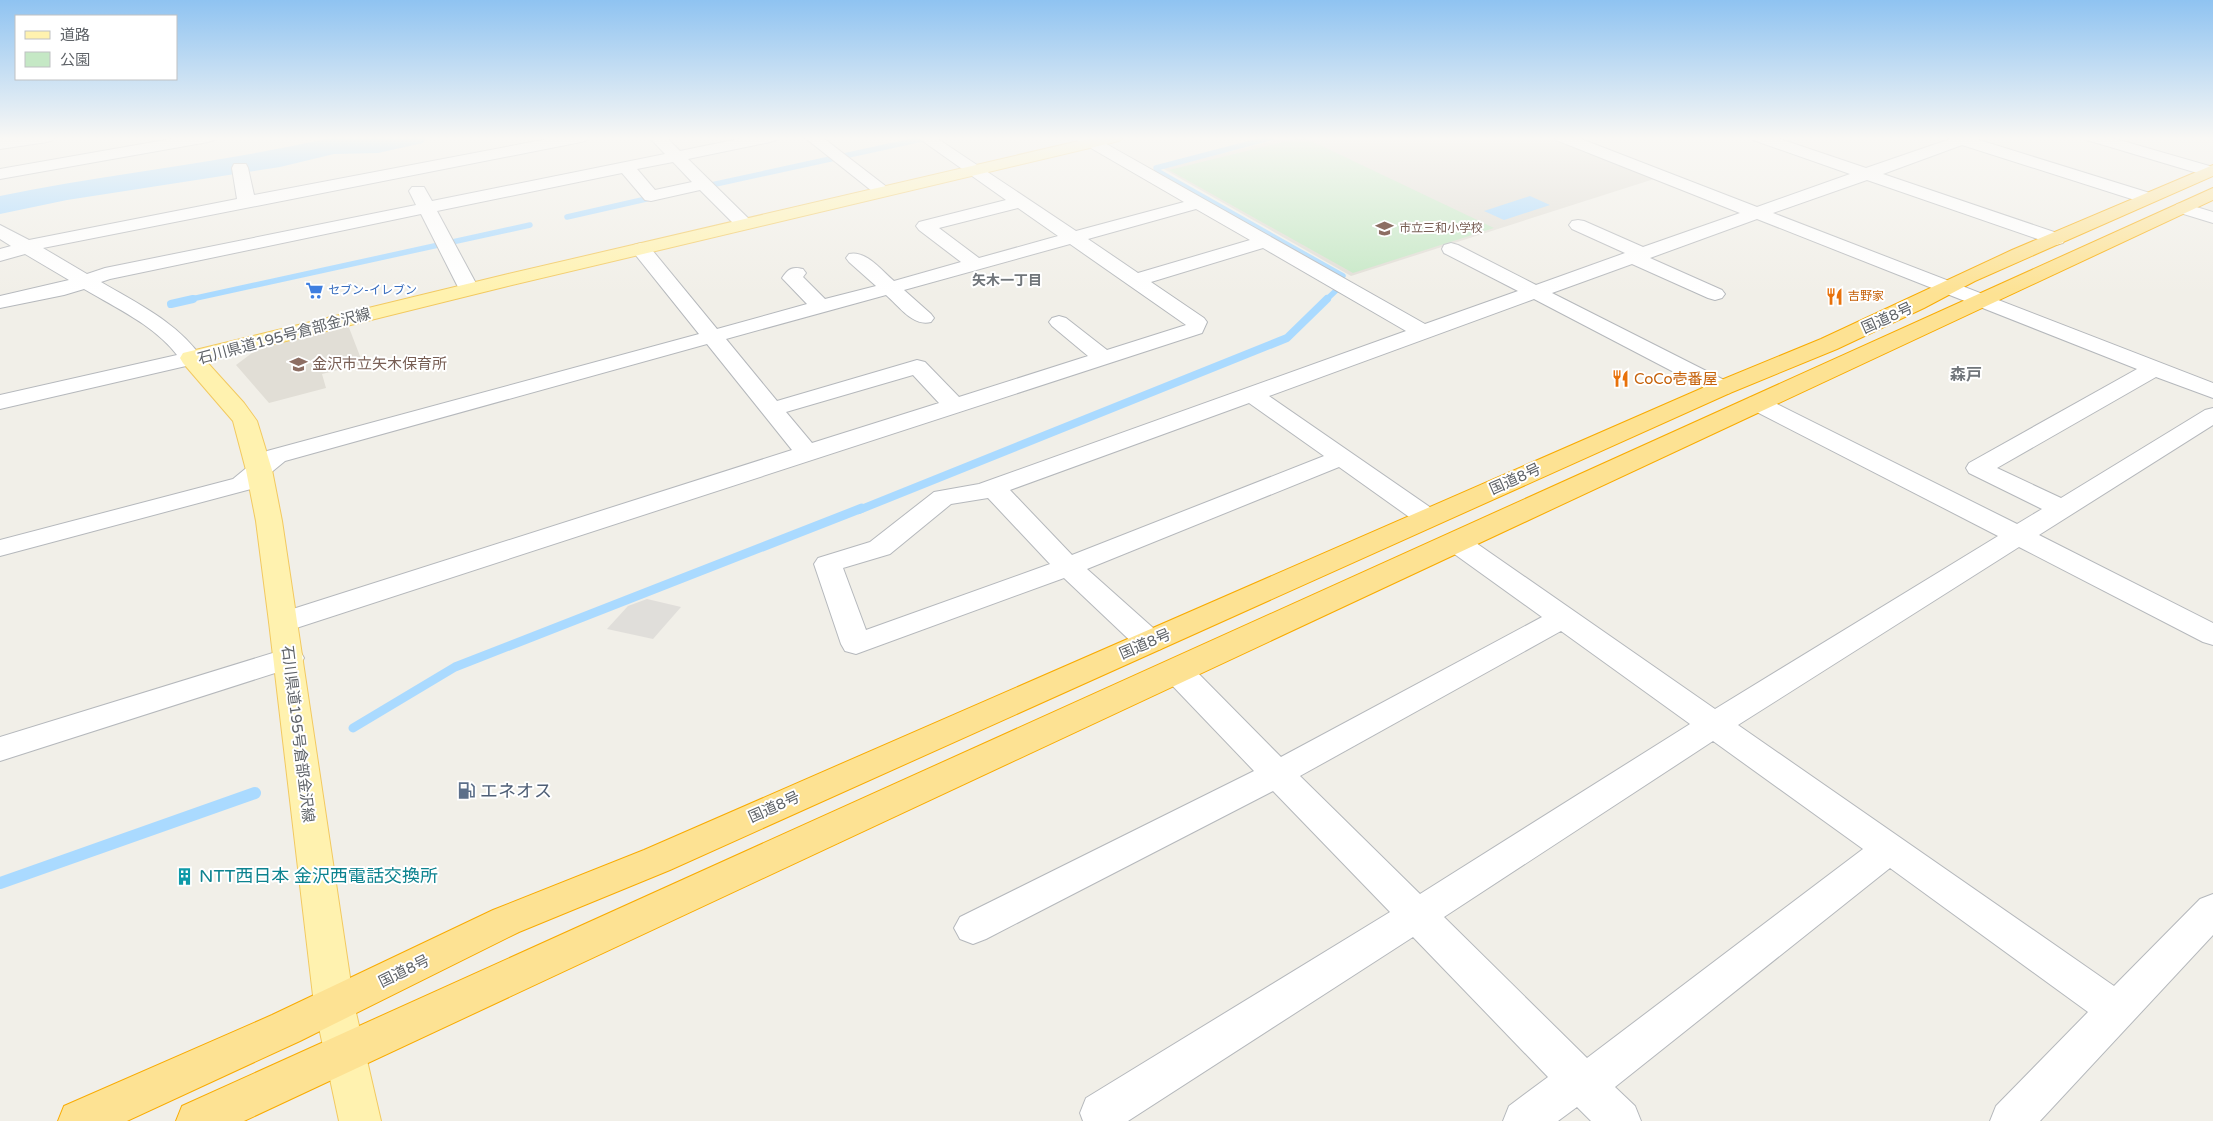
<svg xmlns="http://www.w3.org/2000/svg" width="2213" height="1121" viewBox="0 0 2213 1121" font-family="'Varela Round','Noto Sans JP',sans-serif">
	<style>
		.industrial { fill: #e0deda }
		.education { fill: #e1ded6 }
		.green { fill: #c5e8c5 }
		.water { fill: #aadaff }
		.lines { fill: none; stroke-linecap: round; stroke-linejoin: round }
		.stream-far3 { stroke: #aadaff; stroke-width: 5.5 }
		.stream-far2 { stroke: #aadaff; stroke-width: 8 }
		.stream-far1 { stroke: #aadaff; stroke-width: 9 }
		.stream { stroke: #aadaff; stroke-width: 12 }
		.river { fill: #aadaff; fill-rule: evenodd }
		.minor-casing { stroke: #b5b8bc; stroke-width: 2 }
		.major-casing { stroke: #f2c960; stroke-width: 2 }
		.highway-casing { stroke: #f9ab00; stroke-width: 2 }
		.minor { fill: #fff; fill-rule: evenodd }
		.major { fill: #fff2af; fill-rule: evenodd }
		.highway { fill: #fde293; fill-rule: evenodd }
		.labels { text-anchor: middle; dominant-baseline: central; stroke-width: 4; stroke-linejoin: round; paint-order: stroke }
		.far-education-label { font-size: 12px; fill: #785e54; stroke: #fff; text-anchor: start }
		.far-shop-label { font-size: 12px; fill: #366cbe; stroke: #fff; text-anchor: start }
		.far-food-label { font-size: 12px; fill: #c56008; stroke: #fff; text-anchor: start }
		.far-neighbourhood-label { font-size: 14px; font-weight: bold; fill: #70757a; stroke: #fff }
		.street-label { font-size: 15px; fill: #5f6368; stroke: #fff }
		.education-label { font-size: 15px; fill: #785e54; stroke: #fff; text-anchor: start }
		.food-label { font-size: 15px; fill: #c56008; stroke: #fff; text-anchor: start }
		.neighbourhood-label { font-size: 16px; font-weight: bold; fill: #70757a; stroke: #fff }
		.near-service-label { font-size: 18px; fill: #4e5e75; stroke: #fff; text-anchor: start }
		.near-culture-label { font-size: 18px; fill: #0d838f; stroke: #fff; text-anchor: start }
	</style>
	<rect width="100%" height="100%" fill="#f1efe8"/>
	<path class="industrial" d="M647 599 681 607 653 639 607 629 628 606Z"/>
	<g class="education">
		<path d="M1289 137H1547L1654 179 1351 276 1162 168Z"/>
		<path d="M348 325 363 364 322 374 326 388 269 403 236 365 256 350 272 343Z"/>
	</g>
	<path class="green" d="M1303 137 1494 228 1353 273 1169 170Z"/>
	<path class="water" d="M1530 196 1550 205 1504 220 1484 211Z"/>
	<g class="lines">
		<g class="stream-far3">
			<path d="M1274 137 1156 168 1157 171 1343 276"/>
			<path d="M702 187 931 137"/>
			<path d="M567 217 655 197"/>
			<path d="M187 300 530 225"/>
			<path d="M1326 300 1345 282"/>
		</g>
		<g class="stream-far2">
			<path d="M171 304 193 299"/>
			<path d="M859 510 1287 338 1327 299"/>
		</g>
		<path class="stream-far1" d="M353 728 455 667 862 508"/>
		<path class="stream" d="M0 883 255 793"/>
		<path class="river" d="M333 137H427L423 143 378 153 334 154 280 167 67 200 0 214V196C110 173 223 163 333 137Z"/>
		<defs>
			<g id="minor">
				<path d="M16 137H55L53 140 47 142 0 149V139Z"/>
				<path d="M182 137H216L214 140 208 142 0 179V169Z"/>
				<path d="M558 137H589L587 140 581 142 43 248 87 274 105 268 416 205 409 191 412 187H424L432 201 665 154 649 137H666L680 151 748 137H778L776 140 770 142 688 159 750 220 753 224 750 228 744 229 738 228 700 190 651 201 645 200 622 173 437 211 479 289 476 293 469 295 462 293 459 289 421 214 110 279 101 282C138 304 177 322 202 358L199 363 0 409V395L177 355C154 325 116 308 84 289L64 295 0 308V296L69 280 25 254 0 261V249L11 246 0 239V225L29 240 237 199 232 168 234 164H246L248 168 254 195ZM673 162 692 182 655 190 637 169Z"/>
				<path d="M804 137H822L892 191 889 195H877Z"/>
				<path d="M917 137H935L1076 231 1184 202 1077 140 1075 137H1094L1425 324 1518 291 1444 253 1442 249 1444 245 1451 243 1458 245 1536 285 1625 253 1572 229 1569 225 1572 221 1578 220 1584 221 1643 247 1740 213 1556 140 1554 137H1576L1757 207 1850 174 1753 140 1751 137H1774L1866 168 1956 137H1978L1976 139 2153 194 2156 198 2153 202H2141L1962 145 1883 174 2063 235 2065 239 2063 243 2056 245 2049 243 1867 180 1773 213 2213 383V398L2156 377 1997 468 2061 498 2205 410 2213 408V425L2039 535 2213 623V645L2203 642 2019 547 1738 725 2114 986 2200 899 2213 894V935L2040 1121H1990L1996 1106 2088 1012 1890 868 1615 1087 1635 1106 1641 1121H1591L1577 1107 1558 1121H1503L1509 1106 1548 1077 1413 937 1128 1121H1083L1080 1113 1086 1098 1390 912 1273 791 986 939 973 944 960 939 954 928 960 917 1254 771 1166 679 1162 671 1166 663 1177 660 1188 663 1281 757 1542 617 1446 548 1443 542 1446 536 1456 534 1466 536 1715 709 1998 536 1749 408 1745 403 1749 398 1757 396 1765 398 2017 524 2042 509 1969 473 1966 468 1969 463 2137 369 1757 219 1650 258 1722 290 1725 294 1722 298 1715 300 1708 298 1632 264 1552 293 1730 383 1733 388 1730 393 1722 395 1714 393 1534 299 1269 396 1437 512 1441 518 1437 524 1428 526 1419 524 1339 467 1087 569 1161 635 1165 642 1161 649 1150 652 1139 649 1064 578 856 654 845 651 841 644 814 564 818 558 870 542 934 492 979 484 1406 331 1263 248 1151 282 1204 318 1207 322 1202 333 284 632 274 629 269 622 274 615 792 450 707 344 285 461 251 489 0 556V540L233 479 267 451 699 334 634 253 632 249 634 245 641 243 648 245 717 329 807 304 782 278C788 269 792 266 803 269L806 273 803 277 825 299 876 286 849 262 846 258 849 254C866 250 881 270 894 281L961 262 919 230 916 226 919 222 1006 200ZM1018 208 1058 236 979 258 939 228ZM1196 209 1250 240 1138 273 1088 239ZM1070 244 1186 325 1107 350 1066 318 1059 316 1052 318 1049 322 1052 326 1088 356 959 397 925 362 917 360 777 401 726 339 886 295C899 306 913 327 931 322L934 318 931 314 904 290ZM913 375 939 403 812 443 786 412ZM1249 403 1324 456 1072 555 1010 490ZM988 498 1050 564 866 630 843 568 890 554 951 504ZM1561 631 1690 724 1420 894 1300 776ZM1713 741 1863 849 1587 1058 1444 917Z"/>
				<path d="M2085 137H2109L2213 167V175H2204L2087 140Z"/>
				<path d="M2183 203 2213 212V223L2177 212 2174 208 2177 204Z"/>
				<path d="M289 648 300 651 304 658 300 665 0 761V737Z"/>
			</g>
			<path id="major" d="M1096 137H1123L1121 140 1115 142 504 287 206 361 244 403 257 421 272 470 282 521 354 1004 381 1121H339L314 1004 269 622 256 521 246 470 233 421 183 363 180 358 183 353 504 275Z"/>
			<g id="highway">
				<path d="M2213 165V176L1975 281 1924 308 1837 349 1730 393 670 870 519 932 300 1041 127 1121H58L64 1106 272 1015 493 910 644 850 1714 383 1821 339 2012 250Z"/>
				<path d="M2213 188V200L244 1121H176L182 1106Z"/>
			</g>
		</defs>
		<use href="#minor" class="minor-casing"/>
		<use href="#major" class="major-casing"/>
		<use href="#highway" class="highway-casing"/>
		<use href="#minor" class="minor"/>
		<use href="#major" class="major"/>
		<use href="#highway" class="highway"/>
	</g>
	<linearGradient id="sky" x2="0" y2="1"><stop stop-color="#8fc3f1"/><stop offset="0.47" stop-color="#f9f8f5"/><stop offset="1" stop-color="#f9f8f5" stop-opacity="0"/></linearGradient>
	<rect width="2213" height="294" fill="url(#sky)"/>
	<defs>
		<symbol id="school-bare" viewBox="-9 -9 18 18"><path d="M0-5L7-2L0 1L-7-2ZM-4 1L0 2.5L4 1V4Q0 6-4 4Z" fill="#8d6e63" stroke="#fff" stroke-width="2.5" paint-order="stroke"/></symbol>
		<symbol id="supermarket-bare" viewBox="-9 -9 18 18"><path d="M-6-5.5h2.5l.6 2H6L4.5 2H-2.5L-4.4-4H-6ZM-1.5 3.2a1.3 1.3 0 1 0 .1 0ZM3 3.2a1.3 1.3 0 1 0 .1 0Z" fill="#3f7fe0" stroke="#fff" stroke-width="2.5" paint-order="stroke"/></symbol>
		<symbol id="restaurant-bare" viewBox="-9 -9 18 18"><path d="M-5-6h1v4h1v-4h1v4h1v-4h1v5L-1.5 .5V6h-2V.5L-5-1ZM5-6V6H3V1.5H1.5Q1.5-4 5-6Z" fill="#e8710a" stroke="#fff" stroke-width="2.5" paint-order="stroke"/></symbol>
		<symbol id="fuel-bare" viewBox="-9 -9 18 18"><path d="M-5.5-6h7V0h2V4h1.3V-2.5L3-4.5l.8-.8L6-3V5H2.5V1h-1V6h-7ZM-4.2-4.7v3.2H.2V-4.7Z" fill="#5c6f8a" stroke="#fff" stroke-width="2.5" paint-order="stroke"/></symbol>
		<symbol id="building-bare" viewBox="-9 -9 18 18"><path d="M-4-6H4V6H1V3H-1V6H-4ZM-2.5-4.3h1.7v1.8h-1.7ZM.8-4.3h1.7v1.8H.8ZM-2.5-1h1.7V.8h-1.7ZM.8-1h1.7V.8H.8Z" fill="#0f9aa8" stroke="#fff" stroke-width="2.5" paint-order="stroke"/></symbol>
	</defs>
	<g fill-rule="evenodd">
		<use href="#school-bare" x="1372" y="216" width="25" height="25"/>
		<use href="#supermarket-bare" x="302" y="278" width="25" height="25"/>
		<use href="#restaurant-bare" x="1822" y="284" width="25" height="25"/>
		<use href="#school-bare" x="286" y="352" width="25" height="25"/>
		<use href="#restaurant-bare" x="1608" y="366" width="25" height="25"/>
		<use href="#fuel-bare" x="454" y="778" width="25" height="25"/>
		<use href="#building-bare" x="172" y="864" width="25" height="25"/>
	</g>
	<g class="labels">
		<g class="far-education-label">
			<text x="1399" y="228">市立三和小学校</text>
		</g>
		<g class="far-shop-label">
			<text x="328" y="290">セブン-イレブン</text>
		</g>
		<g class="far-food-label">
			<text x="1848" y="296">吉野家</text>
		</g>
		<g class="far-neighbourhood-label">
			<text x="1007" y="280">矢木一丁目</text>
		</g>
		<g class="street-label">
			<text transform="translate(1887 318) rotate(-24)">国道8号</text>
			<text transform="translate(284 336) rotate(-15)">石川県道195号倉部金沢線</text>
			<text transform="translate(1515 479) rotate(-24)">国道8号</text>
			<text transform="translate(1145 644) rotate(-23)">国道8号</text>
			<text transform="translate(298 734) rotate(83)">石川県道195号倉部金沢線</text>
			<text transform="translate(774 807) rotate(-24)">国道8号</text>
			<text transform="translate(404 971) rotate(-26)">国道8号</text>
		</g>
		<g class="education-label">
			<text x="312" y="364">金沢市立矢木保育所</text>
		</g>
		<g class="food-label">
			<text x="1634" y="379">CoCo壱番屋</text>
		</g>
		<g class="neighbourhood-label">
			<text x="1966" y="375">森戸</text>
		</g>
		<g class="near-service-label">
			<text x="480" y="791">エネオス</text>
		</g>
		<g class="near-culture-label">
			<text x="199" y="876">NTT西日本 金沢西電話交換所</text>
		</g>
	</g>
	<rect x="15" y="15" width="162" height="65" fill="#ffffff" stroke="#bfc1c3"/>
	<rect x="25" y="31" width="25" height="8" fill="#fff2af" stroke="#bfc1c3"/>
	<text x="60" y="40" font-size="15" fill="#5f6368">道路</text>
	<rect x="25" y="52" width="25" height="15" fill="#c5e8c5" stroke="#bfc1c3"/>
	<text x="60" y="65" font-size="15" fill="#5f6368">公園</text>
</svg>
